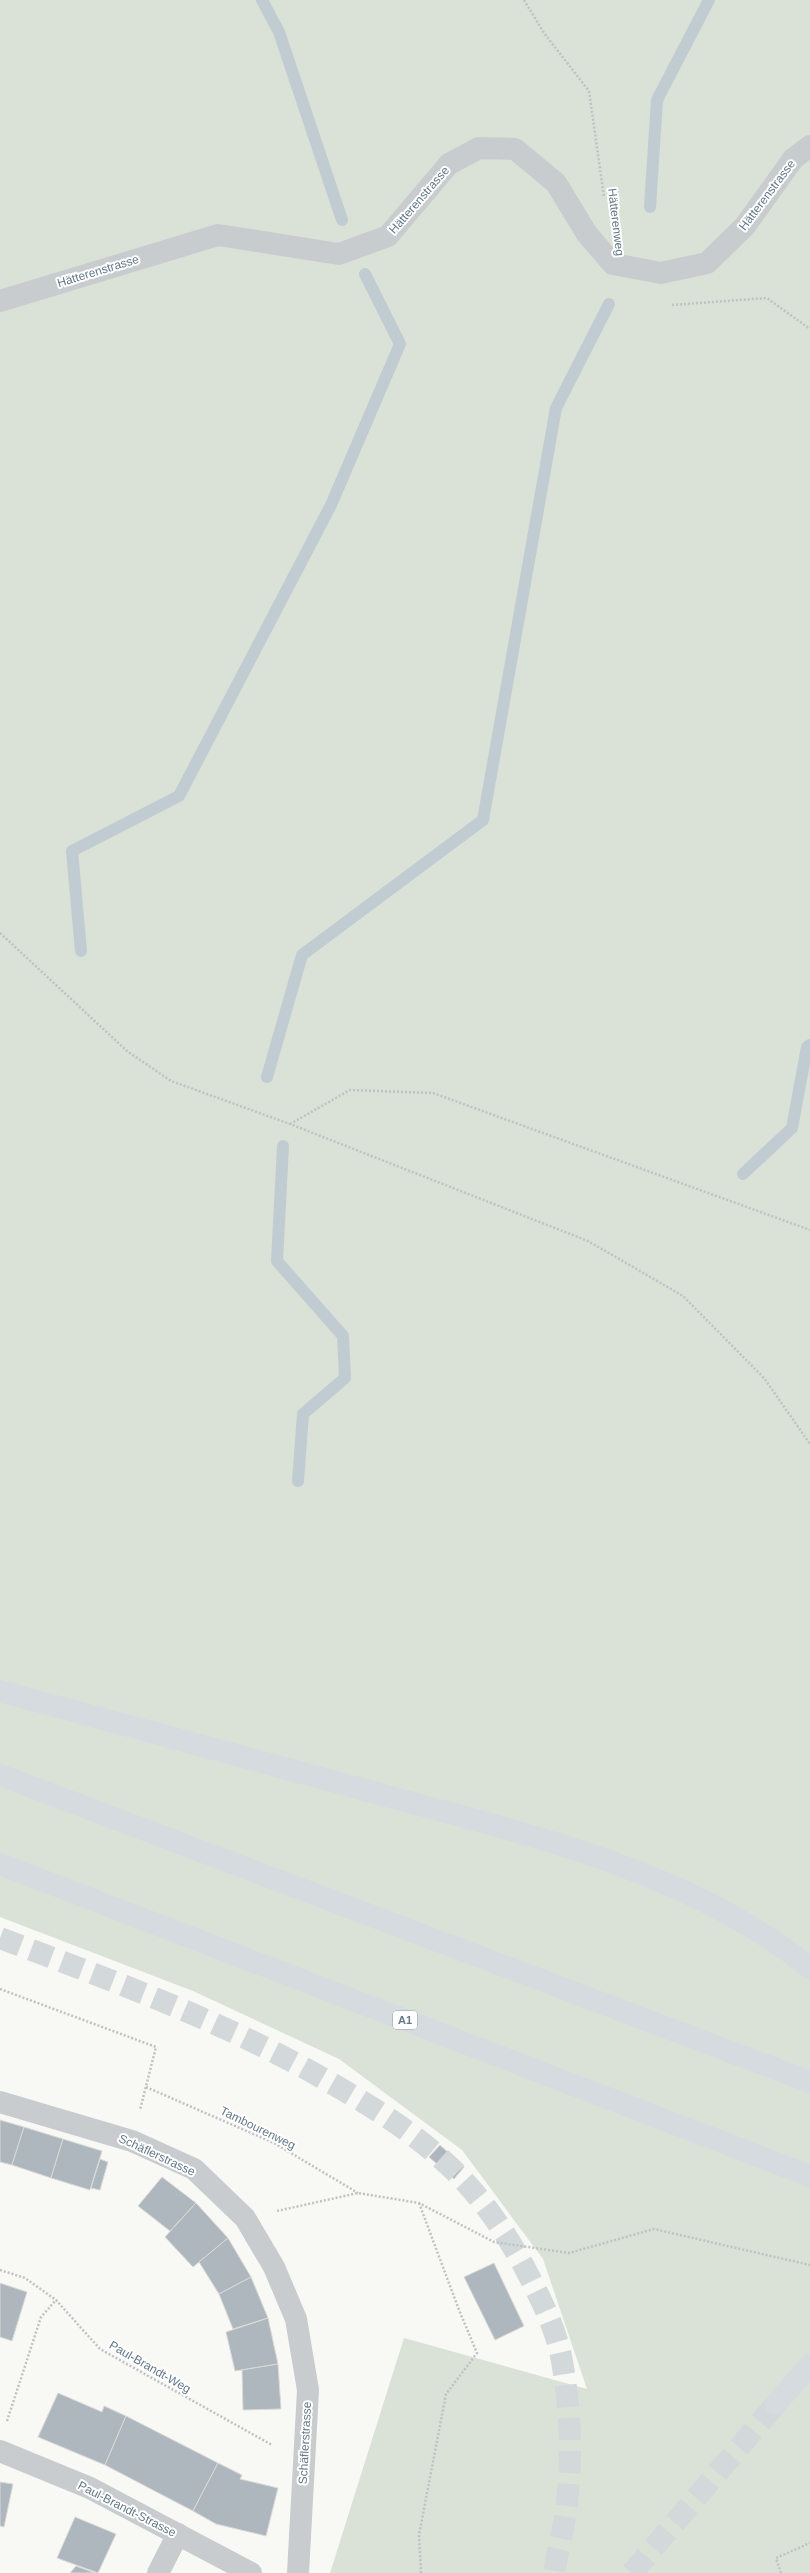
<svg xmlns="http://www.w3.org/2000/svg" width="810" height="2573" viewBox="0 0 810 2573" font-family="Helvetica,sans-serif">
	<style>
		.green { fill: #dae1d6 }
		.lines { fill: none; stroke-linecap: round; stroke-linejoin: round }
		.stream { stroke: #c1ccd2; stroke-width: 12 }
		.building { fill: #aeb7bd; stroke: #dadad8 }
		.highway-tunnel { stroke: #d3d8da; stroke-width: 22; stroke-dasharray: 22 11; stroke-linecap: butt }
		.path { stroke: #bfc2c4; stroke-width: 2.5; stroke-dasharray: 2 2; stroke-linecap: butt }
		.street { stroke: #c8cccf; stroke-width: 22 }
		.highway { stroke: #d6dbdf; stroke-width: 22 }
		.labels { text-anchor: middle; dominant-baseline: central; stroke-width: 4; stroke-linejoin: round; paint-order: stroke }
		.shield { fill: #fff; stroke: #92a1ac; stroke-width: 1 }
		.shield-label { font-size: 11px; font-weight: bold; fill: #647989 }
		.street-label { font-size: 12px; fill: #647989; stroke: #fff }
	</style>
	<rect width="100%" height="100%" fill="#f8f8f5"/>
	<path class="green" d="M0 0H810V2573H330L404 2338 587 2389 543 2259 462 2150 339 2059 193 1991 0 1917Z"/>
	<g class="lines">
		<g class="stream">
			<path d="M262 0 279 32 342 220"/>
			<path d="M650 207 657 100 709 0"/>
			<path d="M81 951 72 851 179 796 331 505 400 344 365 274"/>
			<path d="M267 1077 302 955 483 820 556 408 609 304"/>
			<path d="M283 1146 277 1261 343 1336 345 1378 303 1414 298 1481"/>
			<path d="M743 1174 792 1128 807 1047 810 1045"/>
		</g>
	</g>
	<g class="building">
		<path d="M0 2120 24 2127 12 2165 0 2162Z"/>
		<path d="M24 2127 63 2139 51 2178 12 2165Z"/>
		<path d="M63 2139 102 2151 90 2190 51 2178Z"/>
		<path d="M440 2145 464 2167 454 2179 429 2157Z"/>
		<path d="M100 2159 108 2162 100 2190 91 2188Z"/>
		<path d="M162 2177 196 2203 170 2231 138 2206Z"/>
		<path d="M196 2203 228 2238 193 2267 165 2237Z"/>
		<path d="M228 2238 251 2277 219 2294 199 2262Z"/>
		<path d="M494 2263 524 2326 495 2340 464 2277Z"/>
		<path d="M251 2277 268 2318 233 2329 219 2294Z"/>
		<path d="M0 2283 27 2292 12 2341 0 2337Z"/>
		<path d="M268 2318 278 2364 235 2371 226 2332Z"/>
		<path d="M278 2364 281 2409 243 2410 242 2370Z"/>
		<path d="M58 2393 102 2412 104 2406 126 2416 105 2465 38 2437Z"/>
		<path d="M126 2416 218 2463 193 2511 105 2465Z"/>
		<path d="M218 2463 242 2475 240 2479 278 2488 266 2536 216 2524 193 2511Z"/>
		<path d="M0 2482 13 2484 4 2527 0 2526Z"/>
		<path d="M75 2517 116 2534 98 2573 57 2558Z"/>
		<path d="M76 2566 95 2573H70Z"/>
	</g>
	<g class="lines">
		<g class="highway-tunnel">
			<path d="M0 1938C113 1981 226 2022 331 2083 373 2107 413 2132 448 2165 481 2195 509 2237 529 2276 542 2302 555 2327 561 2356 571 2408 573 2464 565 2517 562 2536 557 2554 554 2573"/>
			<path d="M632 2573 776 2404"/>
		</g>
		<g class="path">
			<path d="M524 0 544 33 589 91 604 197"/>
			<path d="M672 305 767 298 810 329"/>
			<path d="M0 933 127 1051 171 1081 290 1124 588 1241 683 1296 764 1378 810 1444"/>
			<path d="M290 1124 350 1090 433 1093 810 1230"/>
			<path d="M0 1989 156 2047 140 2110"/>
			<path d="M146 2087 274 2143 358 2193"/>
			<path d="M419 2203 459 2310 477 2353 446 2394 419 2535 421 2573"/>
			<path d="M277 2211 358 2193 419 2203 494 2242 569 2253 654 2229 810 2265"/>
			<path d="M0 2270 25 2278 56 2300 100 2349 272 2445"/>
			<path d="M7 2421 41 2317 56 2300"/>
			<path d="M781 2573 776 2558 810 2543"/>
		</g>
		<g class="street">
			<path d="M0 301 218 235 339 254 388 236 449 164 479 148 515 149 556 183 587 234 613 264 661 273 707 263 745 226 793 159 810 146"/>
			<path d="M0 2102 132 2141 194 2169 245 2218 274 2267 296 2319 308 2390 298 2573"/>
			<path d="M0 2451 90 2488 251 2573"/>
			<path d="M158 2573 178 2534"/>
		</g>
		<g class="highway">
			<path d="M0 1691C125 1725 250 1759 376 1793 524 1834 687 1869 810 1968"/>
			<path d="M0 1775 810 2082"/>
			<path d="M0 1864 810 2176"/>
			<path d="M776 2404 810 2365"/>
		</g>
	</g>
	<g class="labels">
		<rect class="shield" x="393" y="2011" width="24" height="18" rx="3"/>
		<g class="shield-label">
			<text x="405" y="2020">A1</text>
		</g>
		<g class="street-label">
			<text transform="translate(767 195) rotate(-53)">Hätterenstrasse</text>
			<text transform="translate(419 200) rotate(-49)">Hätterenstrasse</text>
			<text transform="translate(616 222) rotate(83)">Hätterenweg</text>
			<text transform="translate(98 271) rotate(-17)">Hätterenstrasse</text>
			<text transform="translate(258 2128) rotate(26)">Tambourenweg</text>
			<text transform="translate(157 2155) rotate(25)">Schäflerstrasse</text>
			<text transform="translate(150 2367) rotate(30)">Paul-Brandt-Weg</text>
			<text transform="translate(305 2443) rotate(-87)">Schäflerstrasse</text>
			<text transform="translate(127 2509) rotate(27)">Paul-Brandt-Strasse</text>
		</g>
	</g>
</svg>
